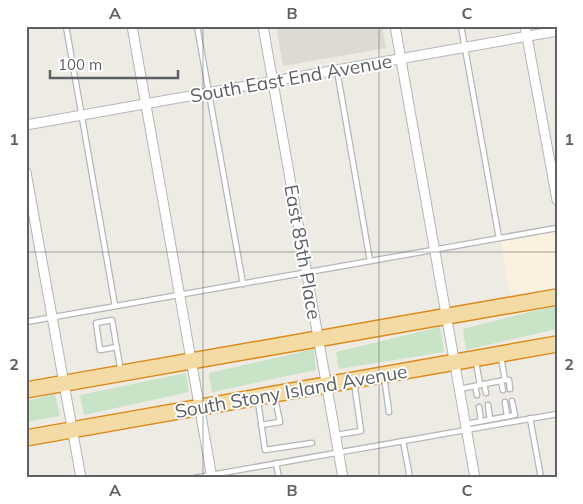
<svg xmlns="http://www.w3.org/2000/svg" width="583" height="504" viewBox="0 0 583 504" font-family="Mulish,sans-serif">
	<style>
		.commercial { fill: #faf1de }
		.education { fill: #dddad4 }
		.green { fill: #c8e3c5 }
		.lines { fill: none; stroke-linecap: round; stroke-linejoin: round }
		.service-casing { stroke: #b3b6b9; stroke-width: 7 }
		.minor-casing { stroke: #b3b6b9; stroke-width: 11 }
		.trunk-casing { stroke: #db8a19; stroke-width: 18 }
		.service { stroke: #fff; stroke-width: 4.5 }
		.minor { stroke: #fff; stroke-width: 9 }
		.trunk { stroke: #f4dba6; stroke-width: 15 }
		.grid { fill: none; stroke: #5d6164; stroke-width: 1; stroke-opacity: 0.55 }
		.labels { text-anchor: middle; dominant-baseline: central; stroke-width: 4; stroke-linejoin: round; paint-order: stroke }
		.street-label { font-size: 19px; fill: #5d6164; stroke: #fff }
		.neatline { fill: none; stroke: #5d6164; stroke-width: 2 }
		.grid-label { font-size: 16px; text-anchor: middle; font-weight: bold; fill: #5d6164 }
	</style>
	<rect width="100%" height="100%" fill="#eeebe5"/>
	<path class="commercial" d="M557 231V287L510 295 501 242Z"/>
	<path class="education" d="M276 26H382L386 48 283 66Z"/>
	<g class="green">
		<path d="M557 305V329L466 350 463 329Z"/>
		<path d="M440 327 444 352 339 369 336 352Z"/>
		<path d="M314 349 316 370 212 392 209 373Z"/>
		<path d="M186 373 189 392 84 415 80 395Z"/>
		<path d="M55 394 60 416 26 422V401Z"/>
	</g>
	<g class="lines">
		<defs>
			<g id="service">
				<path d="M66 26 115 306"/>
				<path d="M197 26 243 284"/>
				<path d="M461 26 499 238"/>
				<path d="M337 70 370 261"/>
				<path d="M26 322 557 228"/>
				<path d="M117 347 100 350 96 323 112 320 121 372"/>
				<path d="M501 357 505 380"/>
				<path d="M476 362 480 385"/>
				<path d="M384 376 389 412"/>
				<path d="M501 381 503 390"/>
				<path d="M484 384 486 393"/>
				<path d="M459 389 475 386"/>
				<path d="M477 395 475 386 505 380H509L510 389"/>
				<path d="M258 401 265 450 312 443"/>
				<path d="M505 402 507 416"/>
				<path d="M488 405 490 419"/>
				<path d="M479 407 481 421"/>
				<path d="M530 418 541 478"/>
				<path d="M466 424 515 415 512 401"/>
				<path d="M261 425 280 422 275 398"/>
				<path d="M336 435 361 431 354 382"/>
				<path d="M403 441 410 478"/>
				<path d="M276 463 279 478"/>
				<path d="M194 478 557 414"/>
			</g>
			<g id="minor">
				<path d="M132 26 212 478"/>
				<path d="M263 26 343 478"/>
				<path d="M395 26 475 478"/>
				<path d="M525 26 557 200"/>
				<path d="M26 125 557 31"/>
				<path d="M26 172 81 478"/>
			</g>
			<g id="trunk">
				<path d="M26 390 557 297"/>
				<path d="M26 438 557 344"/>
			</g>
		</defs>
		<use href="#service" class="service-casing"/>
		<use href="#minor" class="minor-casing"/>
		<use href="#trunk" class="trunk-casing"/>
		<use href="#service" class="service"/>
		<use href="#minor" class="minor"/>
		<use href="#trunk" class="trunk"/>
	</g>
	<path class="grid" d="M203 26V478M379 26V478M26 252H557"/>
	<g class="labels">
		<g class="street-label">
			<text transform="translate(291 78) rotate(-10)">South East End Avenue</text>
			<text transform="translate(303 252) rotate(80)">East 85th Place</text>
			<text transform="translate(291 391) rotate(-10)">South Stony Island Avenue</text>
		</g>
	</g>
	<rect width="583" height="504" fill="none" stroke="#ffffff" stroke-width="55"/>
	<path d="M50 70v8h128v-8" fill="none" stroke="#5d6164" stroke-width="2.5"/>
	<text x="58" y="70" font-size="15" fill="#5d6164" stroke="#ffffff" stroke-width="4" paint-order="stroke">100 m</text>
	<rect x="28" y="28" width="528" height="448" class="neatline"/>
	<g class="grid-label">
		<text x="115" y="19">A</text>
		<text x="292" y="19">B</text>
		<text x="467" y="19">C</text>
		<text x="14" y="145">1</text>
		<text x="569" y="145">1</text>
		<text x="14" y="370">2</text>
		<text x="569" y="370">2</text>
		<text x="115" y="496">A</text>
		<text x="292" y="496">B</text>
		<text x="467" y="496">C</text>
	</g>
</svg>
